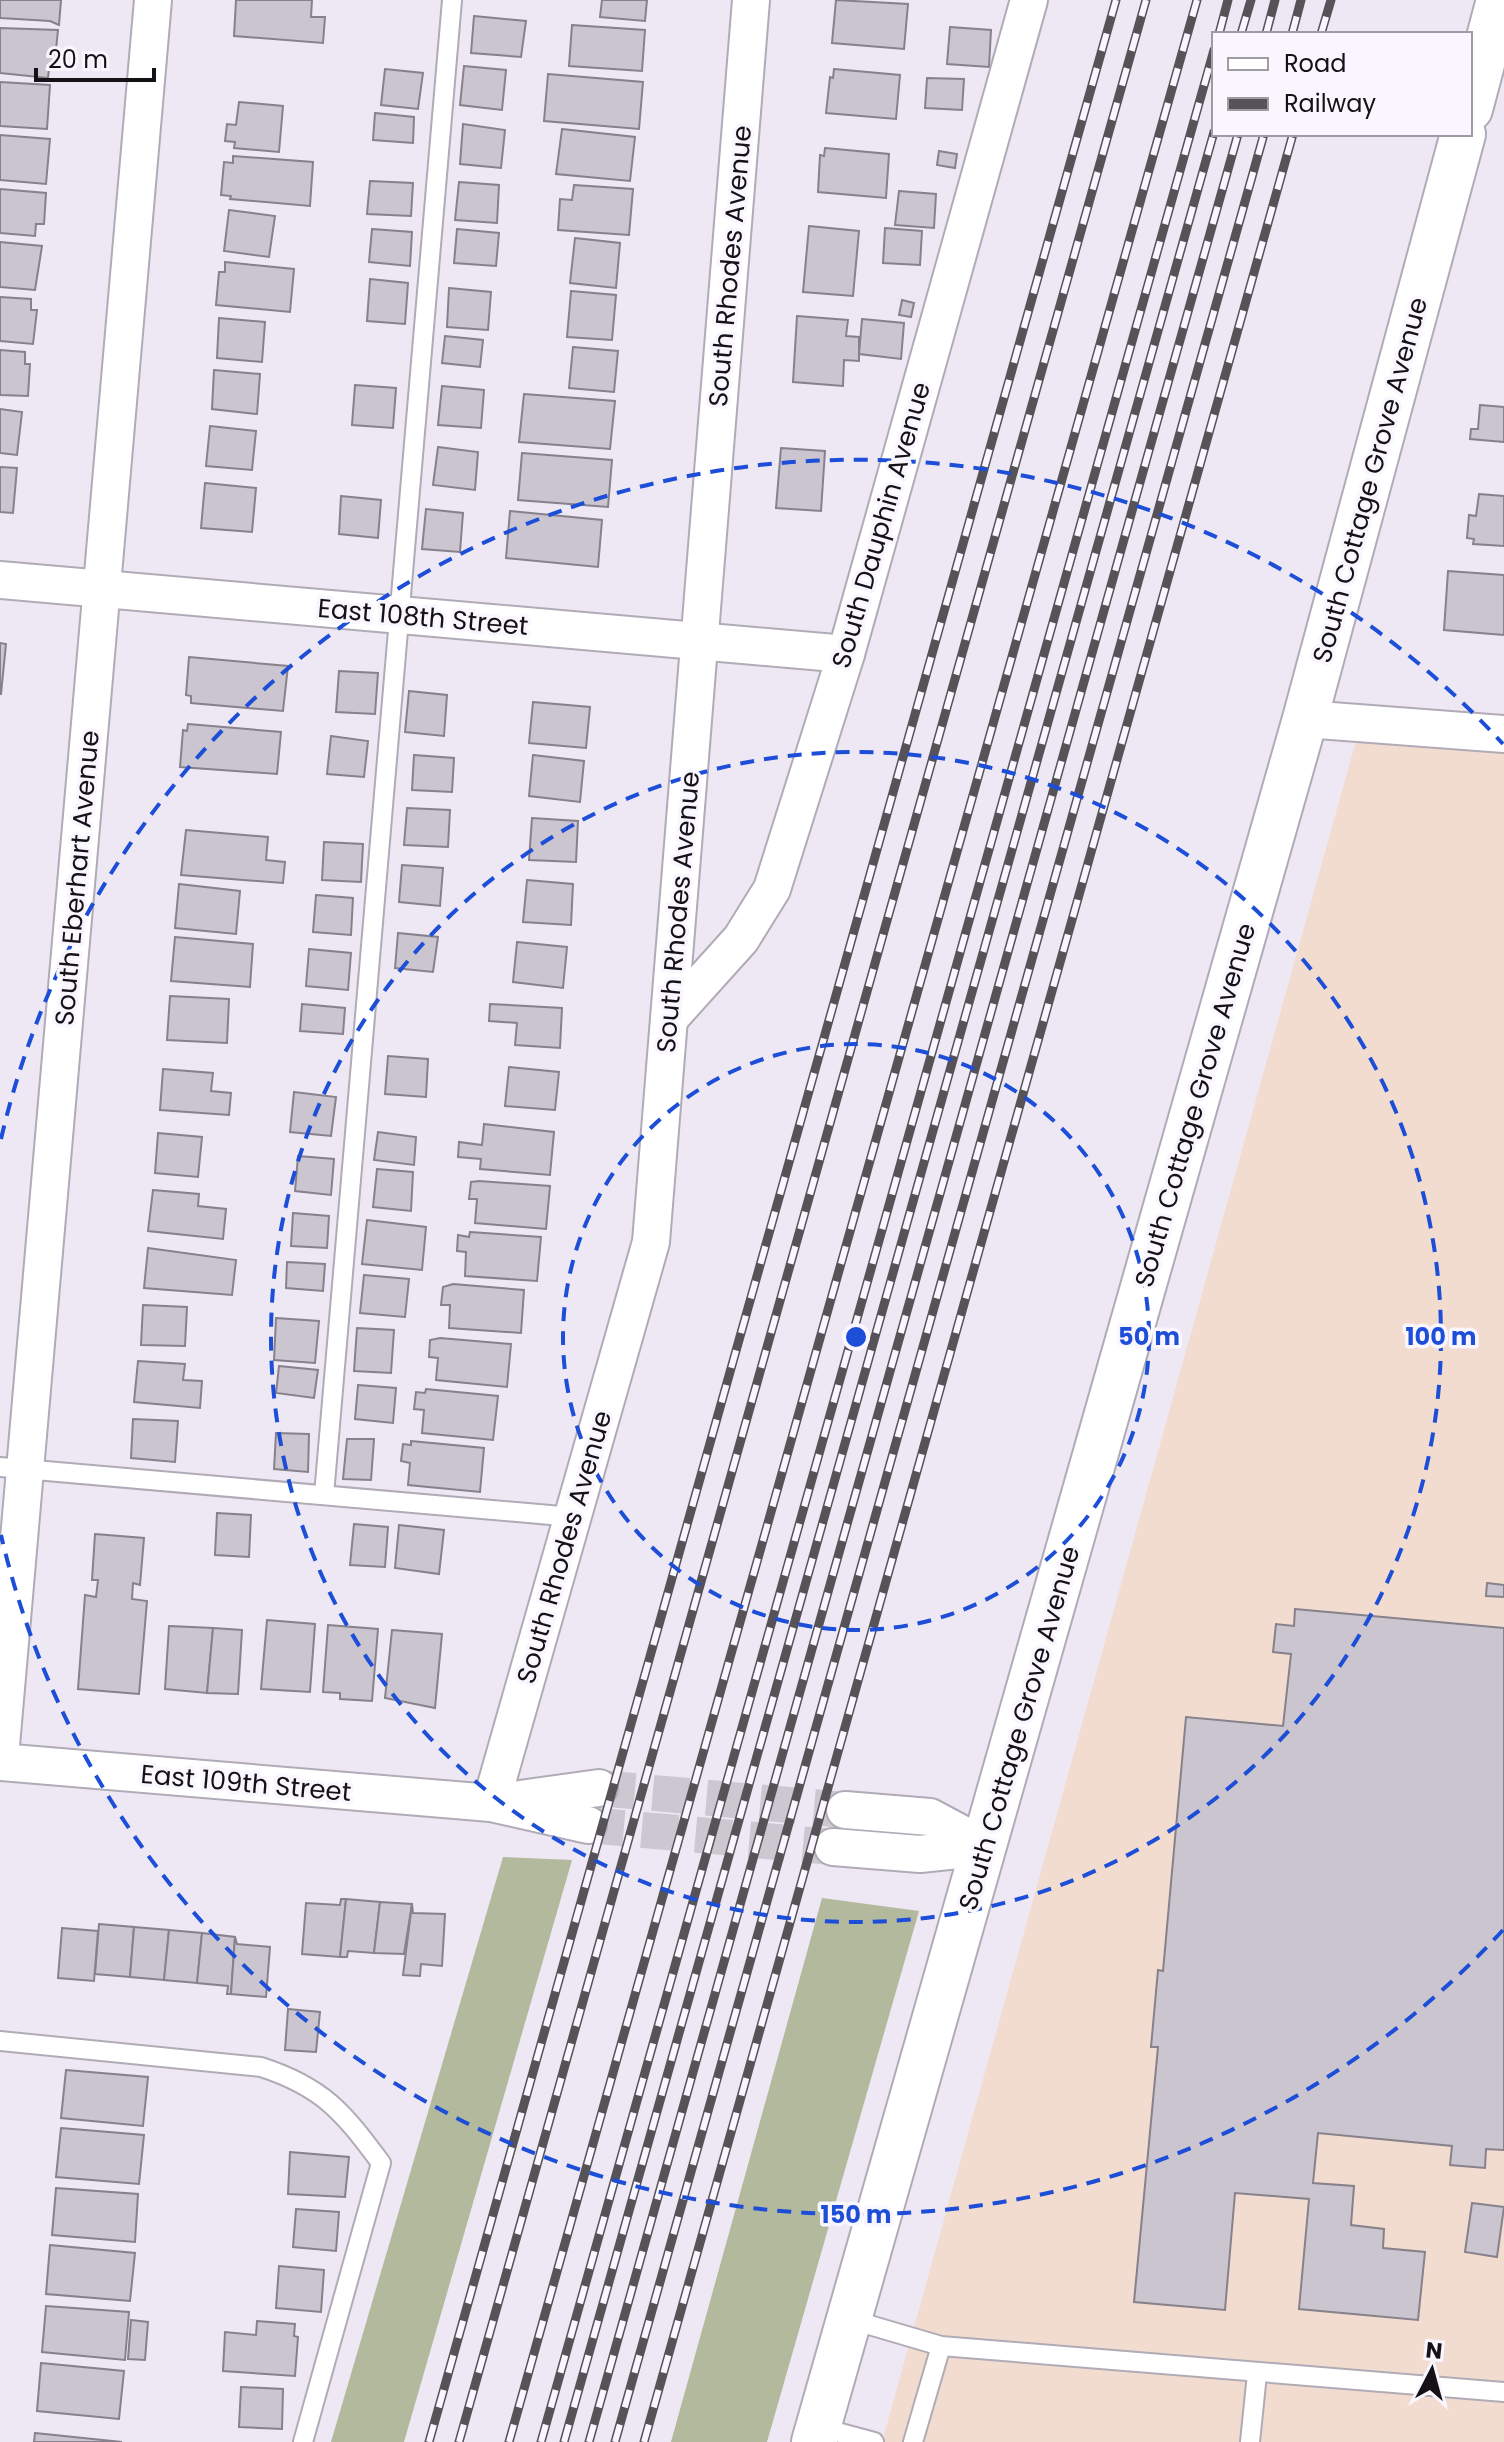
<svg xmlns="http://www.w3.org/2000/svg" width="1504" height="2442" viewBox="0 0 1504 2442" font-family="Poppins,sans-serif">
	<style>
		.industrial { fill: #f2dccf }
		.forest { fill: #b2b99c }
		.building { fill: #cbc5d0; stroke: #86818b; stroke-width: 2 }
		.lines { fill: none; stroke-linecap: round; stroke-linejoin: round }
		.minor-tunnel { stroke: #ccc8d2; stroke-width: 36; stroke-dasharray: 36 18; stroke-linecap: butt }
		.service-casing { stroke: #b0abb6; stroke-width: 22 }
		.minor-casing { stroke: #b0abb6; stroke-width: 40 }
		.tertiary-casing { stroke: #b0abb6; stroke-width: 48 }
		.service { stroke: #fff; stroke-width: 18 }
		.minor { stroke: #fff; stroke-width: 36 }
		.tertiary { stroke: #fff; stroke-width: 44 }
		.rail-casing { stroke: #555258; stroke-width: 9 }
		.rail { stroke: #faf6ff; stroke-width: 6; stroke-dasharray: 18; stroke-linecap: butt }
		.ring { fill: none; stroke: #1d4ed8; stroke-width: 4; stroke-dasharray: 14 10 }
		.labels { text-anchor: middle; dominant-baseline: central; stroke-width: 7; stroke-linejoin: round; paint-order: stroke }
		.street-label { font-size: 26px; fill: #141216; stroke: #faf6ff }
		.centre { fill: #1d4ed8; stroke: #faf6ff; stroke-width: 4 }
		.ring-label { font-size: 24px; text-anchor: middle; font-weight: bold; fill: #1d4ed8; stroke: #faf6ff; stroke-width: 7; stroke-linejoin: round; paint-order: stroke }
	</style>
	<rect width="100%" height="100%" fill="#ede8f3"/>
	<path class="industrial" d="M1368 712 1504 723V2442H882L1354 748Z"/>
	<g class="forest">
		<path d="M503 1857 572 1860 404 2442H331Z"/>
		<path d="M822 1898 919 1911 767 2442H671Z"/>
	</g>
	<g class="building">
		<path d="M0 0H61L59 25 50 21 0 18Z"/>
		<path d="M236 0H312L311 17H325L323 43 234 36Z"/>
		<path d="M602 0H647L645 21 600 17Z"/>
		<path d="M836 0 908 4 904 49 832 43Z"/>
		<path d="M474 16 526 21 521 57 471 53Z"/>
		<path d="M572 25 645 30 642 71 569 66Z"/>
		<path d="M950 27 991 30 989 67 947 64Z"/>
		<path d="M0 28 58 30 54 69H49L48 78 0 73Z"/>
		<path d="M464 66 506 70 502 110 460 105Z"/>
		<path d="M385 69 423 73 418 109 381 105Z"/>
		<path d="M834 69 900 75 896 119 826 113 830 77 833 78Z"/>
		<path d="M548 74 643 82 639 129 544 121Z"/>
		<path d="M927 78 964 79 962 110 925 108Z"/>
		<path d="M0 82 50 85 47 129 0 126Z"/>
		<path d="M239 102 283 106 279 152 234 148 235 142 225 141 227 124 236 125Z"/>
		<path d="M375 113 414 117 413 143 373 140Z"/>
		<path d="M463 124 505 130 501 168 460 164Z"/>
		<path d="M562 129 635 137 630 181 556 174Z"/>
		<path d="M0 135 50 139 46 184 0 180Z"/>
		<path d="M825 148 889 154 886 198 818 192 820 155 824 156Z"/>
		<path d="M939 151 957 154 955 168 937 165Z"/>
		<path d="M233 156 313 162 310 206 230 199 231 196 221 195 224 162 233 163Z"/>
		<path d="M370 181 413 183 411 216 367 214Z"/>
		<path d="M459 182 499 185 497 223 455 220Z"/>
		<path d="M574 185 633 189 629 235 558 230 560 199 572 200Z"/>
		<path d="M0 189 46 193 44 224H36L35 236 0 233Z"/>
		<path d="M899 191 936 194 934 228 895 225Z"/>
		<path d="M229 210 275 216 269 257 224 251Z"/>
		<path d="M809 226 859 231 853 296 803 292Z"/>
		<path d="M885 228 922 231 920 265 883 263Z"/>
		<path d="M372 229 412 232 410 266 369 262Z"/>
		<path d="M457 229 499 233 496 266 454 263Z"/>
		<path d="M575 238 620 243 616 288 570 283Z"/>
		<path d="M0 242 42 246 35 290 0 287Z"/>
		<path d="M225 262 294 269 290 312 216 305 219 272H225Z"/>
		<path d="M370 279 408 283 405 324 367 321Z"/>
		<path d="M449 288 491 292 488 330 447 327Z"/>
		<path d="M571 291 616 295 612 340 567 337Z"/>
		<path d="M0 297 31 299V310H37L33 344 0 341Z"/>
		<path d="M902 300 914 303 911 317 899 315Z"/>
		<path d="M797 316 848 320 846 336 859 337V361L844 360 843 386 793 382Z"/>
		<path d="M219 318 265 322 262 362 217 358Z"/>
		<path d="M862 319 904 323 901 359 859 354Z"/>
		<path d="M445 336 483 340 480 367 442 363Z"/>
		<path d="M573 347 618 351 614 392 569 388Z"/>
		<path d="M0 350 25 352V364H30L28 396 0 395Z"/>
		<path d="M214 370 260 374 257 414 212 409Z"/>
		<path d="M355 385 396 388 393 428 352 425Z"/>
		<path d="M442 386 484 390 481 428 438 425Z"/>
		<path d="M524 394 615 401 610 449 519 442Z"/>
		<path d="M1480 405 1504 407V442L1470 439 1471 429H1478Z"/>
		<path d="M0 409 22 412 17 455 0 453Z"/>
		<path d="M210 426 256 431 252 470 206 466Z"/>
		<path d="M438 447 478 452 475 490 433 485Z"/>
		<path d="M781 448 825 451 821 511 776 508Z"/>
		<path d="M522 453 612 460 608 507 518 500Z"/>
		<path d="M0 467 17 468 13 513 0 512Z"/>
		<path d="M205 483 256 488 252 532 201 528Z"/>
		<path d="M1479 494 1504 496V546L1473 544 1474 539 1467 538 1469 515 1476 516Z"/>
		<path d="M341 496 381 500 378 538 339 534Z"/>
		<path d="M426 509 463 513 460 552 422 549Z"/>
		<path d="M510 511 602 520 598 567 506 558Z"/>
		<path d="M1448 571 1504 575V635L1444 630Z"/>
		<path d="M0 643 6 644 1 694H0Z"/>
		<path d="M189 657 288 666 283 711 191 703V696L186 695Z"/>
		<path d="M339 671 378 673 375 714 336 712Z"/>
		<path d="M409 691 447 695 444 736 405 732Z"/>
		<path d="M533 702 590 707 586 748 529 743Z"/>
		<path d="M188 724 281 732 277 774 180 767 183 730 187 731Z"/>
		<path d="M331 736 368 741 364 777 327 774Z"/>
		<path d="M414 755 454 758 452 792 412 790Z"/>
		<path d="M533 755 584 761 580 802 529 796Z"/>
		<path d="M407 808 450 810 448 847 404 845Z"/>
		<path d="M532 818 578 821 576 862 529 860Z"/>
		<path d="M186 830 268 837 266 860 285 862 283 883 181 875Z"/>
		<path d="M324 842 363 844 361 882 322 880Z"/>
		<path d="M402 865 443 868 440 906 399 902Z"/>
		<path d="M527 880 573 884 571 925 523 922Z"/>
		<path d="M179 884 240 891 236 934 175 928Z"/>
		<path d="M316 895 353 898 351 935 313 932Z"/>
		<path d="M398 933 438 937 433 972 395 968Z"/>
		<path d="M175 937 253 944 250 987 171 981Z"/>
		<path d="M517 942 567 947 563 988 513 982Z"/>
		<path d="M309 949 351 953 348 990 306 986Z"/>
		<path d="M170 996 229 999 227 1043 167 1040Z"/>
		<path d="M302 1004 345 1008 343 1034 300 1031Z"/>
		<path d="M490 1004 562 1008 560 1048 515 1045 517 1023 489 1021Z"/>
		<path d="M388 1056 428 1059 426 1097 385 1094Z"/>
		<path d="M509 1067 559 1072 555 1110 505 1106Z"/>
		<path d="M163 1069 213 1073 211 1091 231 1093 229 1115 160 1110Z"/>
		<path d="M294 1092 336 1097 331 1136 290 1132Z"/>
		<path d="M484 1124 554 1132 550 1175 480 1169 481 1159 458 1157 459 1142 482 1145Z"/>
		<path d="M378 1132 416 1137 414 1165 374 1160Z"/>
		<path d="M158 1133 202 1137 198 1177 155 1173Z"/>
		<path d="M298 1156 334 1159 331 1195 295 1191Z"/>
		<path d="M377 1169 413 1172 411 1211 373 1207Z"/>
		<path d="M479 1181 550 1186 546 1229 475 1223 477 1199H469L471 1182Z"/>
		<path d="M153 1190 199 1194 198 1206 226 1209 223 1239 148 1231Z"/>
		<path d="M293 1213 329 1216 327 1248 291 1246Z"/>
		<path d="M367 1220 426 1227 422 1270 362 1264Z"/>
		<path d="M470 1232 541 1237 537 1281 465 1276 466 1252 457 1251 458 1235 469 1237Z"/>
		<path d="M148 1248 236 1260 232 1295 144 1288Z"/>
		<path d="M287 1262 325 1264 323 1291 286 1288Z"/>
		<path d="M364 1275 409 1279 405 1317 360 1313Z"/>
		<path d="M453 1284 524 1290 521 1333 449 1328 450 1305H441L443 1287Z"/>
		<path d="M143 1305 187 1307 185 1346 141 1345Z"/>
		<path d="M276 1318 319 1321 315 1363 274 1360Z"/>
		<path d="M357 1328 394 1330 391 1373 354 1371Z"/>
		<path d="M440 1338 511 1344 507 1387 436 1380 438 1358 429 1357 430 1340Z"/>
		<path d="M138 1361 185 1364 183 1380 202 1381 200 1408 134 1402Z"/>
		<path d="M279 1366 318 1370 314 1398 276 1393Z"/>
		<path d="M358 1385 396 1388 393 1423 355 1419Z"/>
		<path d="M426 1389 498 1396 493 1440 422 1433 424 1410 414 1409 416 1392 425 1393Z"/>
		<path d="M133 1419 178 1421 175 1462 131 1458Z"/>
		<path d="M276 1433 309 1434 308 1472 274 1469Z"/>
		<path d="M347 1439H374L371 1480 343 1479Z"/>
		<path d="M411 1441 484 1448 480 1492 408 1485 410 1463 401 1461 403 1444 411 1445Z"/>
		<path d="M217 1513 251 1515 249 1557 215 1555Z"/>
		<path d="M354 1524 388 1527 385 1567 350 1565Z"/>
		<path d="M399 1525 444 1530 439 1574 395 1568Z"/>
		<path d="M95 1534 144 1538 140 1585 133 1583 132 1599 147 1601 139 1694 78 1689 85 1595 96 1597 98 1580H92Z"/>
		<path d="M1487 1583 1504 1585V1597L1486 1596Z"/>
		<path d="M1295 1609 1504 1628V2150L1486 2149 1485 2168 1450 2165 1452 2146 1318 2133 1313 2183 1354 2186 1351 2225 1384 2229 1383 2248 1425 2252 1418 2320 1299 2309 1309 2199 1235 2193 1225 2310 1134 2302 1158 2047H1151L1158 1970 1163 1971 1186 1717 1283 1726 1291 1654 1273 1652 1276 1624 1294 1626Z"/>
		<path d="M267 1620 315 1624 310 1692 261 1689Z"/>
		<path d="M328 1625 378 1629 372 1701 340 1699V1693L323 1692Z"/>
		<path d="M169 1626 213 1628 207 1693 165 1689Z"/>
		<path d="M213 1628 242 1630 238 1694 207 1693Z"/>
		<path d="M392 1630 442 1634 435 1708 385 1698Z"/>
		<path d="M341 1899H346L340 1957 302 1954 306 1903 340 1905Z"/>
		<path d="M346 1899 380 1902 374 1953 348 1951 347 1957H340Z"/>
		<path d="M380 1902 412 1904 404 1954 374 1953Z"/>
		<path d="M412 1904 413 1913 445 1914 442 1966 421 1964 420 1976 403 1975Z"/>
		<path d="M99 1924 134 1927 130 1977 95 1974Z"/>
		<path d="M134 1927 169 1930 164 1980 130 1977Z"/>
		<path d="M62 1928 98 1931 94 1981 58 1978Z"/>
		<path d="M169 1930 202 1933 197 1983 164 1980Z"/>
		<path d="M202 1933 235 1937 231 1994H227L228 1986 197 1983Z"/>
		<path d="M235 1937 237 1944 270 1947 266 1997 231 1994Z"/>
		<path d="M288 2009 320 2012 316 2052 285 2050Z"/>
		<path d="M66 2070 148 2077 143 2126 61 2118Z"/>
		<path d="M61 2128 144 2135 139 2184 56 2177Z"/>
		<path d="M290 2152 349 2157 345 2197 288 2194Z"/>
		<path d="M56 2188 138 2194 135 2242 52 2235Z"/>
		<path d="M1472 2203 1504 2207 1497 2257 1465 2252Z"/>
		<path d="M296 2209 339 2212 336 2251 293 2247Z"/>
		<path d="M50 2245 135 2253 130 2301 46 2294Z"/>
		<path d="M279 2266 324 2270 321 2312 276 2308Z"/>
		<path d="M46 2306 129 2312 125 2360 42 2352Z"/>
		<path d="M131 2320 148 2322 145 2360 128 2359Z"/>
		<path d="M257 2321 295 2324 294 2336 298 2337 295 2376 223 2371 225 2332 256 2335Z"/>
		<path d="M41 2363 124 2371 119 2419 37 2411Z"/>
		<path d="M241 2387 283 2389 282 2429 239 2427Z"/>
		<path d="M35 2433 122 2442H34Z"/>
	</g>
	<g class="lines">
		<g class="minor-tunnel">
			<path d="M599 1788 845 1810"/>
			<path d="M588 1825 833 1847"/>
		</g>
		<defs>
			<g id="service">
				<path d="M0 1467 573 1517"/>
				<path d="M324 1495 452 0"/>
				<path d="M0 2041 261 2067C323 2087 343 2112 381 2163L303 2442"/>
				<path d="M849 2319 941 2346 1504 2392"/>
				<path d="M818 2427 874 2442"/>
				<path d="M913 2442 941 2346"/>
				<path d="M1250 2442 1257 2374"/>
			</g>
			<g id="minor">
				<path d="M0 580 846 654"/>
				<path d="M1305 719 1504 734"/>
				<path d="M669 1019 741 939 772 889 846 654 1029 0"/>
				<path d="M0 1757 153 0"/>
				<path d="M0 1762 491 1803 588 1825"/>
				<path d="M513 1800 599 1788"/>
				<path d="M491 1803 651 1242 751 0"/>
				<path d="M845 1810 930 1817 986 1847"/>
				<path d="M833 1847 920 1854 986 1847"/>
			</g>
			<g id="tertiary">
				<path d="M1470 109 1499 0"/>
				<path d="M814 2442 1305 719 1463 134"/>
			</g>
		</defs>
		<use href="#service" class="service-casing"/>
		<use href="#minor" class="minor-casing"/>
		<use href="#tertiary" class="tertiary-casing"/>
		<use href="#service" class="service"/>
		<use href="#minor" class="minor"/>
		<use href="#tertiary" class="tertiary"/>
		<defs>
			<g id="rail">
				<path d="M1219 34 1228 0"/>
				<path d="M1241 34 1251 0"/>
				<path d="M1266 34 1275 0"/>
				<path d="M1292 34 1301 0"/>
				<path d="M1321 34 1331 0"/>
				<path d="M429 2442 1116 0"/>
				<path d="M459 2442 1146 0"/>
				<path d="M509 2442 1197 0"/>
				<path d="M541 2442 1214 50"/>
				<path d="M564 2442 1214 132"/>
				<path d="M589 2442 1238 134"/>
				<path d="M615 2442 1264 134"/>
				<path d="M644 2442 1293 134"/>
			</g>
		</defs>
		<use href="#rail" class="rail-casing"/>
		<use href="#rail" class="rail"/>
	</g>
	<g class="ring">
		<circle cx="856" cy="1337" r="293"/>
		<circle cx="856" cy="1337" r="585"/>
		<path d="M1503 1930A878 878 0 0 1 1 1535M1 1139A878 878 0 0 1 1503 744"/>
	</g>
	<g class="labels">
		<g class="street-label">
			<text transform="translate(730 266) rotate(-85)">South Rhodes Avenue</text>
			<text transform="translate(1370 480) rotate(-75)">South Cottage Grove Avenue</text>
			<text transform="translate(881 525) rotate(-74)">South Dauphin Avenue</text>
			<text transform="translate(423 617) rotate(5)">East 108th Street</text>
			<text transform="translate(77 878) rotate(-85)">South Eberhart Avenue</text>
			<text transform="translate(678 912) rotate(-85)">South Rhodes Avenue</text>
			<text transform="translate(1195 1105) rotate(-74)">South Cottage Grove Avenue</text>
			<text transform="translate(564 1547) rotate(-74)">South Rhodes Avenue</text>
			<text transform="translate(1019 1728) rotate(-74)">South Cottage Grove Avenue</text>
			<text transform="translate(246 1783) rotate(5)">East 109th Street</text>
		</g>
	</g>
	<circle cx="856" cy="1337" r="12" class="centre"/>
	<g class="ring-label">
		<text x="1149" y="1345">50 m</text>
		<text x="1441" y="1345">100 m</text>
		<text x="856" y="2223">150 m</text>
	</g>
	<rect x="1212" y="32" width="260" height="104" fill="#faf6ff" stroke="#9e9ba2" stroke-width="2"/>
	<rect x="1228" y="58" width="40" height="12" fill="#ffffff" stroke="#9e9ba2" stroke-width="2"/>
	<text x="1284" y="72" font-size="24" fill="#141216">Road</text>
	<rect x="1228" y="98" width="40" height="12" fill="#555258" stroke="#9e9ba2" stroke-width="2"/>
	<text x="1284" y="112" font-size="24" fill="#141216">Railway</text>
	<g transform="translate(1432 2370) rotate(6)" stroke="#faf6ff" stroke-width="6" paint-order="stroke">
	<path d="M0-6L14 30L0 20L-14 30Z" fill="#141216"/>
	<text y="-12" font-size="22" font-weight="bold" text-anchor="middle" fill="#141216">N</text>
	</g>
	<path d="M36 68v12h118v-12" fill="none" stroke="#141216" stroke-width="4"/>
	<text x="48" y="68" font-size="24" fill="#141216" stroke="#faf6ff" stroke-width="6" paint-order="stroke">20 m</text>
</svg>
